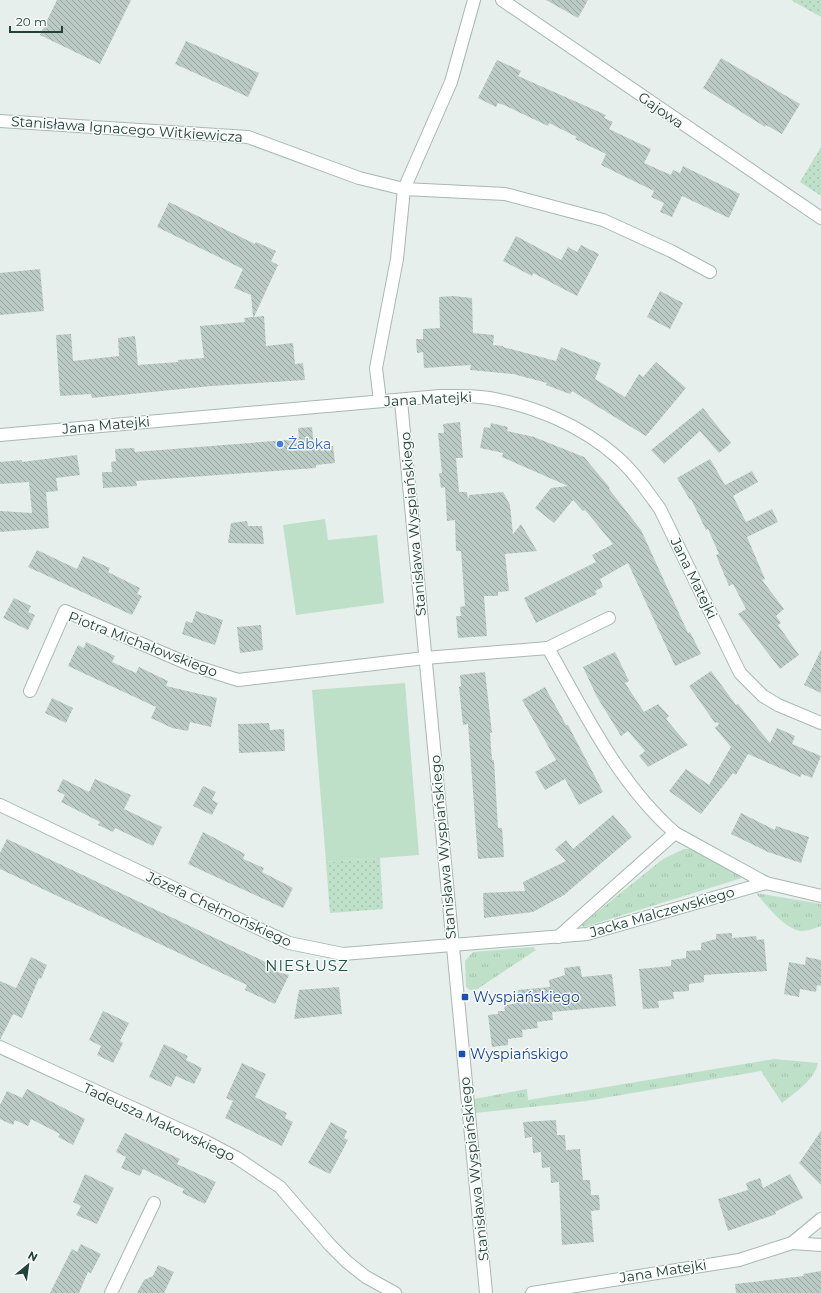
<svg xmlns="http://www.w3.org/2000/svg" width="821" height="1293" viewBox="0 0 821 1293" font-family="Montserrat,sans-serif">
	<style>
		.grass { fill: url(#grass-tufts) }
		.park { fill: url(#park-dots) }
		.pitch { fill: #bfe0c8 }
		.building { fill: url(#building-back-hatch) }
		.lines { fill: none; stroke-linecap: round; stroke-linejoin: round }
		.street-casing { stroke: #a8b8b2; stroke-width: 14 }
		.street { stroke: #fff; stroke-width: 12 }
		.shop-dot { fill: #3f7fe0; stroke: #f7fbf9; stroke-width: 1.5 }
		.transit-dot { fill: #1a4fb4; stroke: #f7fbf9; stroke-width: 1.5 }
		.labels { text-anchor: middle; dominant-baseline: central; stroke-width: 3; stroke-linejoin: round; paint-order: stroke }
		.street-label { font-size: 14px; fill: #24423a; stroke: #f7fbf9 }
		.shop-label { font-size: 14px; fill: #366cbe; stroke: #f7fbf9; text-anchor: start }
		.transit-label { font-size: 14px; fill: #164399; stroke: #f7fbf9; text-anchor: start }
		.neighbourhood-label { font-size: 15px; letter-spacing: 1px; fill: #1f5548; stroke: #f7fbf9 }
	</style>
	<defs>
		<pattern id="grass-tufts" width="24" height="20" patternUnits="userSpaceOnUse"><rect width="24" height="20" fill="#bfe0c8"/><path d="M3 7l-1-3M5 7V3M7 7l1-3M15 17l-1-3M17 17v-4M19 17l1-3" fill="none" stroke="#a4c1ad"/></pattern>
		<pattern id="park-dots" width="8" height="8" patternUnits="userSpaceOnUse"><rect width="8" height="8" fill="#bfe0c8"/><path d="M2 2h.1M6 6h.1" fill="none" stroke="#a4c1ad" stroke-width="1.8" stroke-linecap="round"/></pattern>
		<pattern id="building-back-hatch" width="6" height="6" patternUnits="userSpaceOnUse"><rect width="6" height="6" fill="#bbcac4"/><path d="M-1 5l2 2M0 0l6 6M5-1l2 2" fill="none" stroke="#98a6a0"/></pattern>
	</defs>
	<rect width="100%" height="100%" fill="#e6efeb"/>
	<g class="grass">
		<path d="M684 849H696L742 878 584 927 581 925 663 859Z"/>
		<path d="M756 893 821 904V926C815 928 808 931 802 931 785 930 766 905 756 893Z"/>
		<path d="M533 947 536 950 476 990H470L466 987 465 961 473 952Z"/>
		<path d="M774 1059 818 1063C815 1079 795 1093 782 1103L761 1071 586 1101 475 1113 474 1099 527 1089 528 1100Z"/>
	</g>
	<g class="park">
		<path d="M791 0H821V17Z"/>
		<path d="M821 147V196L800 182Z"/>
		<path d="M380 858 383 909 330 913 326 862Z"/>
	</g>
	<g class="pitch">
		<path d="M325 519 328 540 377 535 384 603 296 615 283 525Z"/>
		<path d="M405 683 419 855 326 862 312 690Z"/>
	</g>
	<g class="building">
		<path d="M57 0H131L100 64 40 35Z"/>
		<path d="M546 0H588L578 18Z"/>
		<path d="M186 41 259 73 248 97 175 64Z"/>
		<path d="M721 58 800 104 782 134 766 125 765 127 703 88Z"/>
		<path d="M497 60 521 71 518 76 606 115 604 118 613 122 609 129 651 149 644 163 671 175 673 170 680 173 683 166 740 194 729 218 682 196 672 217 660 212 664 203 651 197 654 191 601 165 606 154 575 139 577 137 549 123 548 126 504 105 498 103 496 107 478 98Z"/>
		<path d="M169 202 255 244 256 242 276 251 271 261 278 265 254 317 264 316 266 346 293 343 295 364 303 363 305 380 211 386 92 398 91 394 60 396 56 335 71 334 73 361 119 356 118 338 135 336 138 365 178 362V360L204 358 200 326 245 322 244 318 253 317 251 295 234 288 243 269 157 227Z"/>
		<path d="M516 236 561 260 568 247 577 252 581 245 599 254 577 296 533 273 532 276 503 261Z"/>
		<path d="M40 269 44 311 0 315V273Z"/>
		<path d="M660 291 683 303 670 329 647 317Z"/>
		<path d="M453 296 472 298 473 333 494 335 493 345 503 346V347L556 361 561 347 601 363 595 379 625 397 639 374 643 377 656 362 686 388 646 436 572 391 570 394 546 385 547 383 513 374 470 370 471 365 424 368 423 352 417 353 416 339H423V329L440 328 439 297Z"/>
		<path d="M703 408 731 443 719 453 700 431 664 464 651 450Z"/>
		<path d="M460 422 463 458H456L459 492H467L468 500 469 495 503 492 510 505 513 534 521 524 537 551 505 554 509 591 498 592V596H484L487 636 458 638 456 616H461L460 607 465 606 461 551H456L455 520 447 521 445 487 441 488 439 473H442L438 433H444L443 424Z"/>
		<path d="M491 423 508 427 507 431 534 437 584 457 610 488 609 489 641 530 688 633 690 632 701 654 675 666 628 563 600 579 603 587 595 591 597 594 536 623 524 598 596 562 592 555 613 544 585 510 583 511 573 500 554 523 535 508 551 488 568 486 502 457 503 453 480 448 484 427 490 428Z"/>
		<path d="M312 427 314 448 333 446 335 463 316 465V468L136 481 137 486 103 488 102 472H112L111 462 116 461 115 449 134 448 135 452 299 439 298 428Z"/>
		<path d="M77 455 80 475 56 478 58 491 46 492 49 528 0 532V511L32 513 29 482 0 484V462L22 460V462Z"/>
		<path d="M710 459 725 485 752 471 758 482 733 496 746 522 772 509 778 522 747 537 765 579 762 580 784 609 776 616 781 623 778 625 799 655 780 669 738 614 746 609 733 584 729 586 716 555 719 554 708 529 706 530 691 499 690 500 677 478Z"/>
		<path d="M247 521 248 526H262L264 544 228 543 231 523Z"/>
		<path d="M37 550 77 569 83 556 110 568 108 572 140 588 137 594 142 596 132 615 28 567Z"/>
		<path d="M14 598 31 606 28 612 35 615 28 630 3 618Z"/>
		<path d="M196 611 223 620 215 645 182 634 186 621 192 623Z"/>
		<path d="M261 625 263 650 240 653 237 627Z"/>
		<path d="M86 642 115 656 112 662 136 673 139 667 168 681 166 686 217 698 211 727 190 722 188 731 172 728 151 718 156 707 68 666 78 645 84 648Z"/>
		<path d="M821 650V693L804 685Z"/>
		<path d="M615 652 629 681 625 683 644 712 658 704 669 716 666 719 688 745 648 767 639 756 645 751 628 731 621 736 597 697 583 667Z"/>
		<path d="M711 671 736 705 738 704 770 743 777 728 795 736 792 744 821 756 812 778 802 774 800 777 748 754 736 775 733 773 701 814 669 791 686 769 709 785 731 747 715 728 719 724 717 722 715 723 689 686Z"/>
		<path d="M485 672 492 733H490L492 760H494L498 828H502L504 857 478 859 468 724 463 725 459 687 461 686 460 675Z"/>
		<path d="M545 687 566 725H568L603 792 579 805 565 779 545 790 535 772 556 760 522 700Z"/>
		<path d="M52 698 73 708 66 723 45 713Z"/>
		<path d="M269 723 270 730 284 729 285 751 239 753 238 724Z"/>
		<path d="M63 779 89 792 95 779 131 795 124 809 162 827 153 846 115 828 113 832 98 825 100 822 61 802 65 795 57 791Z"/>
		<path d="M203 786 216 792 212 800 218 803 212 815 193 806Z"/>
		<path d="M741 813 775 830 776 826 809 837 801 863 768 852 731 834Z"/>
		<path d="M613 815 632 837 564 895 533 912 484 918 483 893 525 891 523 882 566 861 555 849 566 840 573 849Z"/>
		<path d="M203 832 245 854 243 859 264 868 262 872 293 888 283 908 188 864Z"/>
		<path d="M7 839 276 967 274 971 289 975 275 1004 245 990 247 985 0 869V853Z"/>
		<path d="M732 933V938L756 936 757 940 764 939 767 971 704 975V982L689 984V991L673 992 674 999 658 1001 659 1008 643 1009 639 969 671 966V960L686 958V951L701 950V943L716 939V934Z"/>
		<path d="M31 957 47 965 41 979 39 978 22 1018 13 1014 0 1040V981L16 988Z"/>
		<path d="M806 957 821 960V986L817 985 816 992 800 989 799 997 784 994 789 962 805 965Z"/>
		<path d="M580 966 582 977 612 974 616 1006 552 1012 553 1020 537 1022 538 1028 522 1030 523 1037 508 1039V1045L492 1047 488 1015 498 1014V1011H505L504 1006 519 1002 518 990 550 987 549 980 565 975 564 968Z"/>
		<path d="M339 987 342 1014 294 1019 299 990Z"/>
		<path d="M103 1011 129 1023 120 1041 123 1043 113 1063 97 1055 101 1046 89 1040Z"/>
		<path d="M164 1044 188 1056 186 1060 202 1068 194 1084 176 1076 171 1087 149 1077Z"/>
		<path d="M242 1063 266 1074 255 1097 287 1113 285 1118 293 1122 282 1146 225 1118 233 1101 226 1098Z"/>
		<path d="M27 1089 85 1119 73 1145 58 1137 60 1134 31 1119 28 1126 15 1120 13 1125 0 1119V1105L7 1091 22 1098Z"/>
		<path d="M556 1120 557 1135H565L566 1150 580 1149 583 1180H590L591 1195H599L600 1210 591 1211 594 1242 562 1245 559 1182 551 1183 550 1167 542 1168 541 1152 533 1153 532 1137 525 1138 523 1122Z"/>
		<path d="M331 1122 347 1131 344 1138 348 1140 330 1174 308 1163Z"/>
		<path d="M821 1131V1185L799 1163Z"/>
		<path d="M125 1133 180 1159 177 1164 216 1182 205 1204 182 1193 184 1189 143 1169 140 1176 121 1168 126 1157 116 1152Z"/>
		<path d="M85 1174 114 1188 97 1224 76 1215 81 1206 73 1202Z"/>
		<path d="M790 1174 803 1198 775 1212 776 1214 728 1231 718 1199 748 1190 746 1183 760 1178 763 1188Z"/>
		<path d="M81 1244 101 1254 91 1273 88 1272 79 1293H50L72 1249 77 1252Z"/>
		<path d="M158 1265 174 1272 164 1293H137L144 1280 153 1276Z"/>
		<path d="M821 1271V1293H736L735 1284 804 1276 803 1274Z"/>
	</g>
	<g class="lines">
		<defs>
			<g id="street">
				<path d="M502 0 821 218"/>
				<path d="M0 121 248 137 359 178 404 189 505 194 603 220 671 251 710 272"/>
				<path d="M380 401 376 368 397 259 404 189 451 82 474 0"/>
				<path d="M401 401 486 1293"/>
				<path d="M0 435 440 396C456 396 473 395 489 398 535 406 582 426 617 457 634 472 647 491 660 509L740 673 763 696 778 705 821 723"/>
				<path d="M548 648 609 618"/>
				<path d="M30 691 65 611 191 665 238 680 425 658 548 648C585 713 618 783 675 833L766 883 821 896"/>
				<path d="M0 805 289 943 343 954 587 934 766 883"/>
				<path d="M558 937 675 833"/>
				<path d="M0 1047 203 1140 237 1158 280 1187 330 1245 347 1262 366 1277 395 1293"/>
				<path d="M792 1243 821 1245"/>
				<path d="M111 1293 154 1203"/>
				<path d="M532 1293 739 1260 792 1243 821 1219"/>
			</g>
		</defs>
		<use href="#street" class="street-casing"/>
		<use href="#street" class="street"/>
	</g>
	<circle class="shop-dot" cx="280" cy="444" r="4"/>
	<g class="transit-dot">
		<rect x="461" y="993" width="8" height="8" rx="2"/>
		<rect x="458" y="1050" width="8" height="8" rx="2"/>
	</g>
	<g class="labels">
		<g class="street-label">
			<text transform="translate(661 110) rotate(35)">Gajowa</text>
			<text transform="translate(127 129) rotate(4)">Stanisława Ignacego Witkiewicza</text>
			<text transform="translate(428 399) rotate(-3)">Jana Matejki</text>
			<text transform="translate(106 425) rotate(-5)">Jana Matejki</text>
			<text transform="translate(413 524) rotate(-95)">Stanisława Wyspiańskiego</text>
			<text transform="translate(694 578) rotate(64)">Jana Matejki</text>
			<text transform="translate(143 644) rotate(21)">Piotra Michałowskiego</text>
			<text transform="translate(443 847) rotate(-95)">Stanisława Wyspiańskiego</text>
			<text transform="translate(219 909) rotate(25)">Józefa Chełmońskiego</text>
			<text transform="translate(662 912) rotate(-16)">Jacka Malczewskiego</text>
			<text transform="translate(159 1122) rotate(25)">Tadeusza Makowskiego</text>
			<text transform="translate(474 1169) rotate(-96)">Stanisława Wyspiańskiego</text>
			<text transform="translate(663 1271) rotate(-9)">Jana Matejki</text>
		</g>
		<g class="shop-label">
			<text x="288" y="444">Żabka</text>
		</g>
		<g class="transit-label">
			<text x="473" y="997">Wyspiańskiego</text>
			<text x="470" y="1054">Wyspiańskigo</text>
		</g>
		<g class="neighbourhood-label">
			<text x="307" y="965">NIESŁUSZ</text>
		</g>
	</g>
	<g transform="translate(28 1265) rotate(29)" stroke="#f7fbf9" stroke-width="3" paint-order="stroke">
	<path d="M0-3L7 15L0 10L-7 15Z" fill="#24423a"/>
	<text y="-6" font-size="11" font-weight="bold" text-anchor="middle" fill="#24423a">N</text>
	</g>
	<path d="M10 26v6h52v-6" fill="none" stroke="#24423a" stroke-width="2"/>
	<text x="16" y="26" font-size="12" fill="#24423a" stroke="#f7fbf9" stroke-width="3" paint-order="stroke">20 m</text>
</svg>
